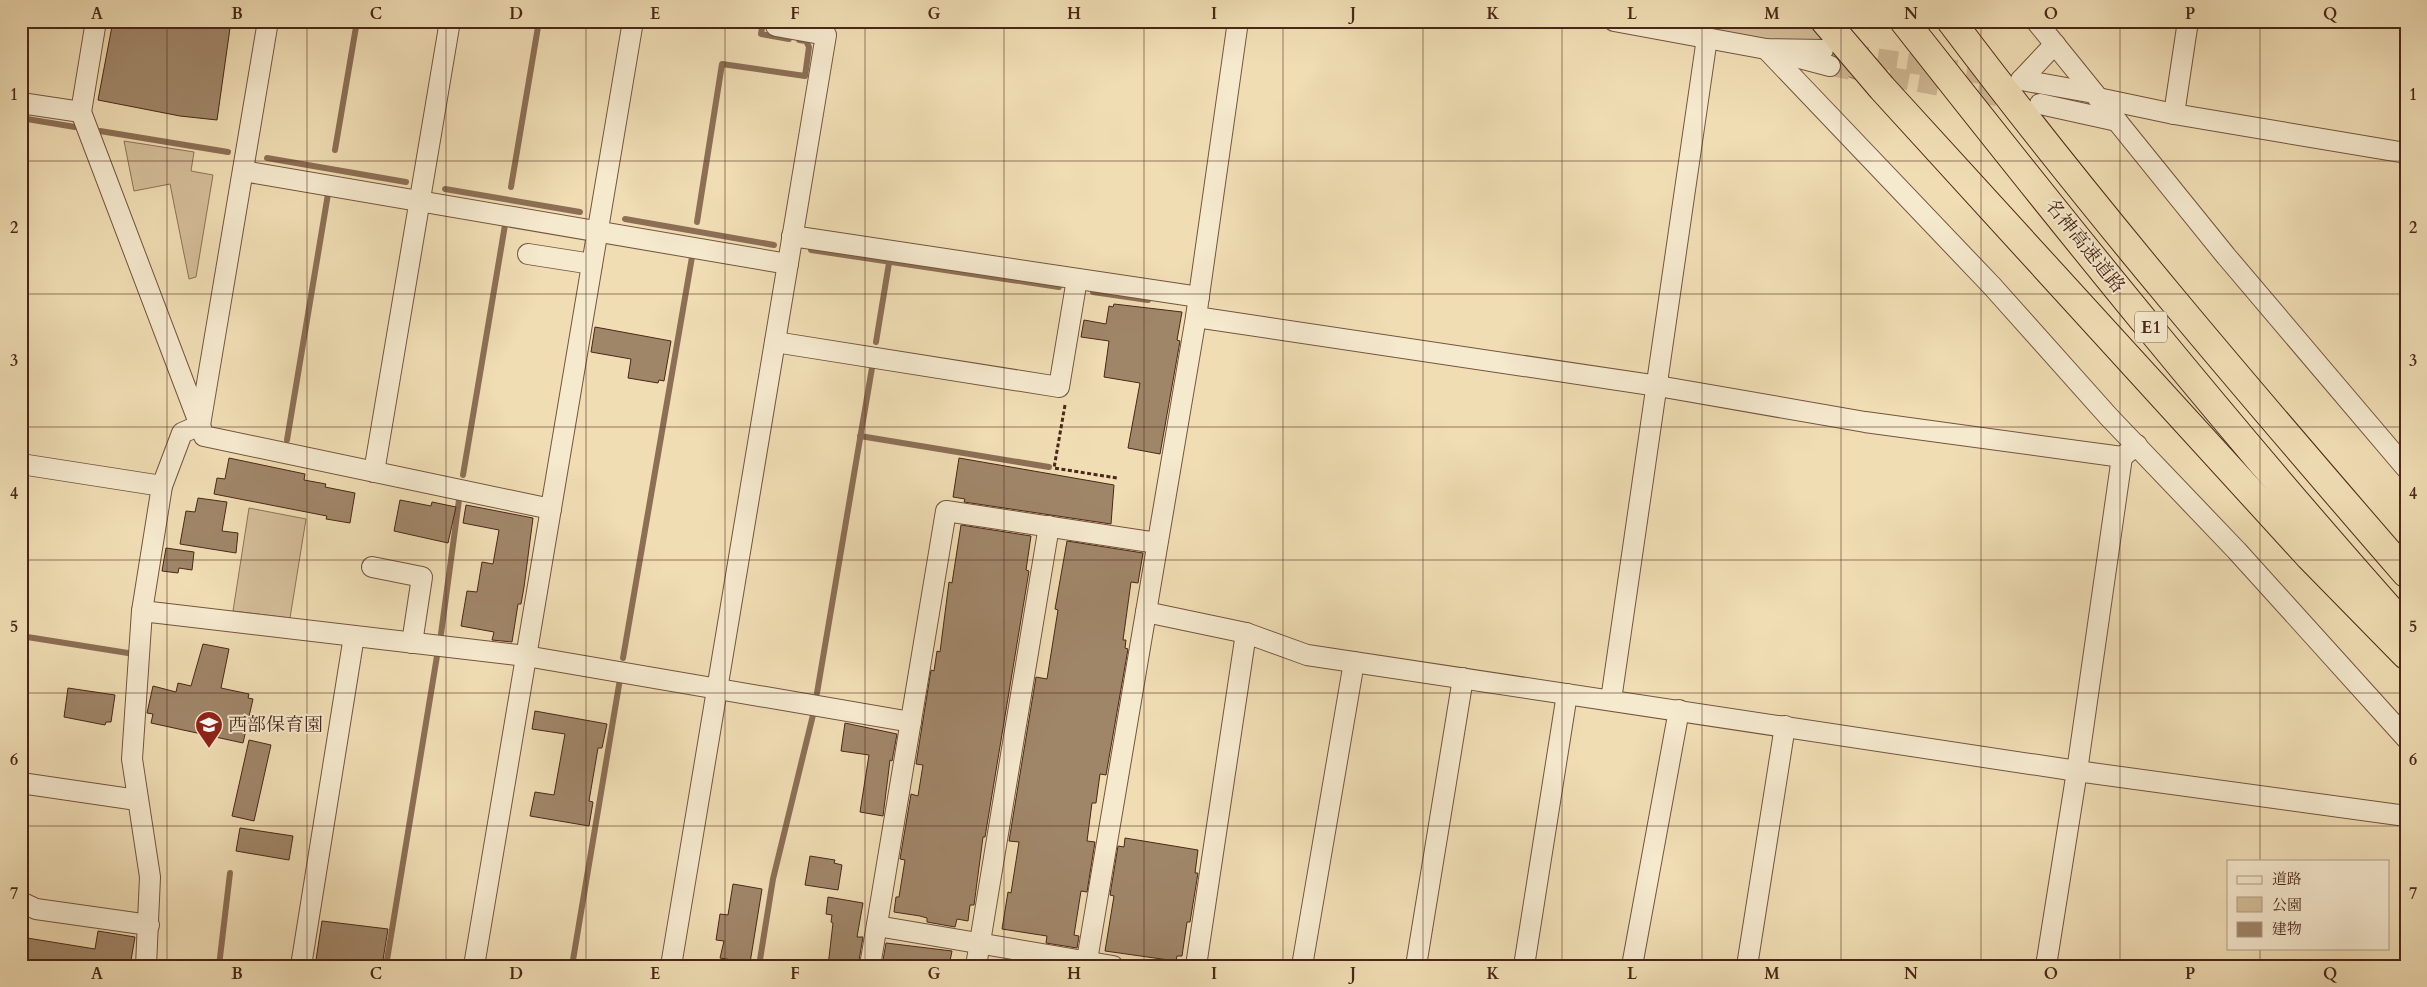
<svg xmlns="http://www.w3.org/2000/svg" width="2427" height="987" viewBox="0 0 2427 987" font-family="Cardo,'Noto Serif JP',serif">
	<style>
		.green { fill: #d4be99; stroke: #8f7258 }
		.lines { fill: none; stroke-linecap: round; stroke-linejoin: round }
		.stream { stroke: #8c6f55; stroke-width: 6 }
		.building { fill: #a08669; stroke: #4a2717 }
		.minor-tunnel { stroke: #cfb995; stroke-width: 20; stroke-dasharray: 20 10; stroke-linecap: butt }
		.minor-casing { stroke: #74543e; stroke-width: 22 }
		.highway-casing { stroke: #4a2717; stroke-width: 30 }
		.path { stroke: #4a2717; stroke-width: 3; stroke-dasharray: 4 2.5; stroke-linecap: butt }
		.minor { stroke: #f5e9ce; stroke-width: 20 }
		.highway { stroke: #f0ddb4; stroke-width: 28 }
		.grid { fill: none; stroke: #4a2717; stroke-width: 1; stroke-opacity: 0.55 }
		.labels { text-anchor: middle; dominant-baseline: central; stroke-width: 4; stroke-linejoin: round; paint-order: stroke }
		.shield { fill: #f5e9ce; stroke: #7d614e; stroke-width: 1 }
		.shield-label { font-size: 18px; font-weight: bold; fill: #4a2717 }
		.street-label { font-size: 19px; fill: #4a2717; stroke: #f5e9ce }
		.poi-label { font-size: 19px; fill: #4a2717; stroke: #f5e9ce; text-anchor: start }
		.neatline { fill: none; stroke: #4a2717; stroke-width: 2 }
		.grid-label { font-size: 16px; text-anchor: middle; font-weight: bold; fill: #4a2717 }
	</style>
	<rect width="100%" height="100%" fill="#f0ddb4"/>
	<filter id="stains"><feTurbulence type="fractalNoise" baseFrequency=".004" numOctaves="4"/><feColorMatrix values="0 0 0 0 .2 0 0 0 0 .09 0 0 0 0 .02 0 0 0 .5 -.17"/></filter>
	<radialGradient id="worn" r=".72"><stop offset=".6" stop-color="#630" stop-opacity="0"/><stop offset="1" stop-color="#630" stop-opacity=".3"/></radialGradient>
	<g class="green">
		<path d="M1615 21H1825L1882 88 1766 49Z"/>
		<path d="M124 141 194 152 191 171 213 175 196 277 189 279 170 184 134 191Z"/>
		<path d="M249 508 306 519 290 618 233 611Z"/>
	</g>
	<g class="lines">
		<g class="stream">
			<path d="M763 21 761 34 789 39"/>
			<path d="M21 118 75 127"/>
			<path d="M100 131 228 152"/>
			<path d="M335 150 357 21"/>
			<path d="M267 158 406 182"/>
			<path d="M511 187 539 21"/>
			<path d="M445 189 580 212"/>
			<path d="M625 219 774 245"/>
			<path d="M697 222 722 64 805 76 809 47 806 41 799 40"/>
			<path d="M811 250 1059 287"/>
			<path d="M1093 292 1148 300"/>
			<path d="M876 342 889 263"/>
			<path d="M860 436 1049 467"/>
			<path d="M287 440 328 194"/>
			<path d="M463 475 505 225"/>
			<path d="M441 634 459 500"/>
			<path d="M21 636 128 653"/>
			<path d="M623 658 692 257"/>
			<path d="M817 693 873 362"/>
			<path d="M219 966 230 873"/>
			<path d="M386 966 437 656"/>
			<path d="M572 966 620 679"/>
			<path d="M759 966 773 879 813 715"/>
		</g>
	</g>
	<g class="building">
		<path d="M113 21H154L153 23 184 28 185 21H231L217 120 180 116 98 100Z"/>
		<path d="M1114 304 1182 312 1177 340 1180 341 1160 454 1128 448 1140 383 1104 377 1109 341 1081 337 1084 320 1106 324 1109 306 1113 307Z"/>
		<path d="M595 327 671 341 664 381 659 380 658 383 628 378 631 359 591 352Z"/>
		<path d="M229 458 305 474 304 480 326 484 325 487 355 493 350 523 326 519 327 516 214 494 217 478 225 479Z"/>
		<path d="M959 458 1114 485 1111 524 964 502 965 499 953 497Z"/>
		<path d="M198 498 227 502 222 531 238 533 236 553 180 544 186 511 195 512Z"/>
		<path d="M400 500 431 506 432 502 456 507 448 543 394 531Z"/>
		<path d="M466 505 533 518 524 587 521 604H518L512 642 492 640 494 632 461 626 467 591 477 592 482 562 493 564 499 530 463 523Z"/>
		<path d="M961 525 1031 536 1026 570 1029 571 985 837H983L974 905H970L968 921 957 919 955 927 927 922V918L920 916 894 912 896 897H899L905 860 900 859 911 794 918 796 923 765 916 764 931 670 934 671 937 651 940 652 949 582 952 583Z"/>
		<path d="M1067 541 1143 553 1138 583 1131 582 1123 640H1126L1125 648 1128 649 1106 775 1100 774 1096 803H1092L1087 841 1095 842 1087 892 1081 891 1074 935 1079 936 1077 948 1046 943 1047 936 1002 929 1008 892 1011 893 1019 842 1009 841 1036 677 1047 679 1058 610 1055 609Z"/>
		<path d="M166 548 194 552 192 570 179 568 178 573 162 571Z"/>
		<path d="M203 644 229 649 221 688 249 694 248 698 253 699 243 743 151 723 153 714 147 713 153 686 176 692 178 683 191 686Z"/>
		<path d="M68 688 115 695 111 722H106L105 725 64 717Z"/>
		<path d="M535 711 607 724 602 748H598L589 801 593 802 589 826 530 816 535 792 554 795 565 734 532 729Z"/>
		<path d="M845 723 897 734 892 761 890 760 883 816 860 812 869 755 841 751Z"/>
		<path d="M249 740 271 745 254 821 232 816Z"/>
		<path d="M240 828 293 836 289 860 236 851Z"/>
		<path d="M1125 838 1198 850 1195 873H1198L1190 922H1187L1182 956H1177L1176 961 1105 951 1114 896 1110 895 1118 846 1124 847Z"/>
		<path d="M810 856 835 860 834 863 842 865 838 890 805 885Z"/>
		<path d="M733 884 762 889 750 963 720 958 724 941 716 940 720 914 728 915Z"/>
		<path d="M828 897 863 903 857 937H863L858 966H828L833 923 831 922 832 915 826 914Z"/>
		<path d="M322 921 388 929 382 966H315Z"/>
		<path d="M98 931 135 937 130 966H21V937L95 949Z"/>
		<path d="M886 943 952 951 949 966H882Z"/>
	</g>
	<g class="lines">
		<g class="minor-tunnel">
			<path d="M1848 54 2000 77"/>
			<path d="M1830 66 2018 100"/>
		</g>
		<defs>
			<g id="minor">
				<path d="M96 21 81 112 204 436 551 509"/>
				<path d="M1614 21 1766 49 1823 50"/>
				<path d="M2036 21 2226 256 2406 468"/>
				<path d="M1766 49 1992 286 2109 417 2237 551 2406 738"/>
				<path d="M1796 57 1830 66"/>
				<path d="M2021 80 2094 93"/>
				<path d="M2021 80 2055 44"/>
				<path d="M2098 98 2174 114 2406 153"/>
				<path d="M21 103 81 112"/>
				<path d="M2040 104 2117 121"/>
				<path d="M2174 114 2188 21"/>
				<path d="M243 171 788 264"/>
				<path d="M792 236 1199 297"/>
				<path d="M528 254 592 264"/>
				<path d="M1196 317 1658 386 1865 422 2122 457 2137 445"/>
				<path d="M775 342 1059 387 1077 279"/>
				<path d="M21 464 162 486"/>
				<path d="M374 472 450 21"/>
				<path d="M372 567 422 577 412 643"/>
				<path d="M142 611 526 656 911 722"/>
				<path d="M1146 612 1246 633 1307 655 2077 771 2406 816"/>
				<path d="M1611 700 1707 38"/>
				<path d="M21 783 137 800"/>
				<path d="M21 902 36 909 149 925"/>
				<path d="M877 926 1113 966"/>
				<path d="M146 966 150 877 132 759 142 611 162 486 182 433 200 425 268 21"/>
				<path d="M301 966 354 636"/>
				<path d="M474 966 633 21"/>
				<path d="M671 966 826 35 776 26 777 21"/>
				<path d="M870 966 946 511 1157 543"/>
				<path d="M976 966 1049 526"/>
				<path d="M1086 966 1196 317 1238 21"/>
				<path d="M1196 966 1246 633"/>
				<path d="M1302 966 1354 662"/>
				<path d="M1416 966 1463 678"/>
				<path d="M1524 966 1567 694"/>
				<path d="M1632 966 1679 710"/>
				<path d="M1747 966 1785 726"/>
				<path d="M2046 966 2077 771 2122 457"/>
			</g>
			<g id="highway">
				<path d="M1825 21 1882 88 2309 556 2406 655"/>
				<path d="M1904 21C2066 227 2231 432 2406 628"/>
				<path d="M1951 21C2094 211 2250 393 2406 573"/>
			</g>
		</defs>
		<use href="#minor" class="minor-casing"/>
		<use href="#highway" class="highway-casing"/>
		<path class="path" d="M1065 405 1054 468 1117 478"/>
		<use href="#minor" class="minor"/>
		<use href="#highway" class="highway"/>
	</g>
	<path class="grid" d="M167 21V966M307 21V966M446 21V966M586 21V966M725 21V966M865 21V966M1004 21V966M1144 21V966M1283 21V966M1423 21V966M1562 21V966M1702 21V966M1841 21V966M1981 21V966M2120 21V966M2260 21V861M21 161H2406M21 294H2406M21 427H2406M21 560H2406M21 693H2406M21 826H2406M2260 948V966"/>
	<defs>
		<symbol id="school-pin" viewBox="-11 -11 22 30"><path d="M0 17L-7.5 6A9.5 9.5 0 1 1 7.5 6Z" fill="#8f2418" stroke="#f5e9ce"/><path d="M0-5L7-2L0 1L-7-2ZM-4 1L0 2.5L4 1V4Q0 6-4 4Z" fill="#fff"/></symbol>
	</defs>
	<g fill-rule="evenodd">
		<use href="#school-pin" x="193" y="709" width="32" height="43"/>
	</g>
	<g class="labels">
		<rect class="shield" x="2135" y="311.5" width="32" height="31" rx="4"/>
		<g class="shield-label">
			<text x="2151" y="327">E1</text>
		</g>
		<g class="street-label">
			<text transform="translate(2085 246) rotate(51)">名神高速道路</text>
		</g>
		<g class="poi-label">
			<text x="228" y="725">西部保育園</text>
		</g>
	</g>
	<rect width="2427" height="987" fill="none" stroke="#f0ddb4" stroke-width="55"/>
	<rect x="2227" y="860" width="162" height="90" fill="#f5e9ce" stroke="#b19b85"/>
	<rect x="2237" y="876" width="25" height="8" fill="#f5e9ce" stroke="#b19b85"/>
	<text x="2272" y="884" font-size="15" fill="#4a2717">道路</text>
	<rect x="2237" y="897" width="25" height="15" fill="#d4be99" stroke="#b19b85"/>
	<text x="2272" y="910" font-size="15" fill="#4a2717">公園</text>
	<rect x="2237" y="922" width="25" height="15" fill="#a08669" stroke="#b19b85"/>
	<text x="2272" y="934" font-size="15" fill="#4a2717">建物</text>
	<rect x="28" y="28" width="2372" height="932" class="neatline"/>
	<g class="grid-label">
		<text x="97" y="19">A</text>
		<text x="237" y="19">B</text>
		<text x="376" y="19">C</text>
		<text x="516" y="19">D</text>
		<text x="655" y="19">E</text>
		<text x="795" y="19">F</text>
		<text x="934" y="19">G</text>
		<text x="1074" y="19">H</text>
		<text x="1214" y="19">I</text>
		<text x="1353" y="19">J</text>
		<text x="1493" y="19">K</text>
		<text x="1632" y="19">L</text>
		<text x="1772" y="19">M</text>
		<text x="1911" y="19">N</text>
		<text x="2051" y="19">O</text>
		<text x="2190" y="19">P</text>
		<text x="2330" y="19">Q</text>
		<text x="14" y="100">1</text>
		<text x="2413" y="100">1</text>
		<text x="14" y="233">2</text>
		<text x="2413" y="233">2</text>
		<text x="14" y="366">3</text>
		<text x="2413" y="366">3</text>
		<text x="14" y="499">4</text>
		<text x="2413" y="499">4</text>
		<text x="14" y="632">5</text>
		<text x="2413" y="632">5</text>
		<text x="14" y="765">6</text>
		<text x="2413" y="765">6</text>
		<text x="14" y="899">7</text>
		<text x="2413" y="899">7</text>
		<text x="97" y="979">A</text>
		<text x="237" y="979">B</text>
		<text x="376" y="979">C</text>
		<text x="516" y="979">D</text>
		<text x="655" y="979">E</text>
		<text x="795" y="979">F</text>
		<text x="934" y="979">G</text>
		<text x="1074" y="979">H</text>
		<text x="1214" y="979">I</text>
		<text x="1353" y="979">J</text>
		<text x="1493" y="979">K</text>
		<text x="1632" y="979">L</text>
		<text x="1772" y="979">M</text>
		<text x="1911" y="979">N</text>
		<text x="2051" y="979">O</text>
		<text x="2190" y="979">P</text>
		<text x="2330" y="979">Q</text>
	</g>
	<rect width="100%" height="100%" filter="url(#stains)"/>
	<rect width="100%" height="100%" fill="url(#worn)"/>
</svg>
